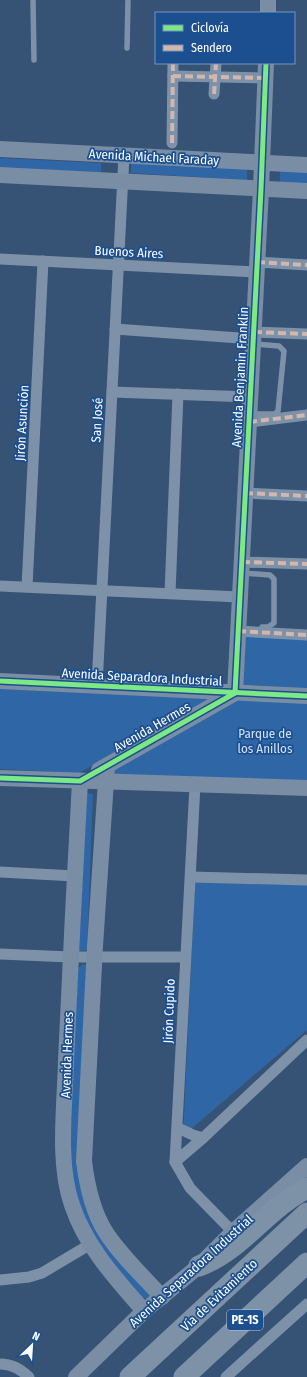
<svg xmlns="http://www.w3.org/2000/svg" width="307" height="1377" viewBox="0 0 307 1377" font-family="'Fira Sans Condensed',sans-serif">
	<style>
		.green { fill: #2f66a5 }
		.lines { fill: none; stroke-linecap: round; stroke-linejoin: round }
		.lane { stroke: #7d92a8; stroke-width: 5.5 }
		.street { stroke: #7d92a8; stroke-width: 11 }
		.secondary { stroke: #798da4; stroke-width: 16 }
		.highway { stroke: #7e92a7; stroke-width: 21 }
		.quiet { stroke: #d1b7ad; stroke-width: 4; stroke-dasharray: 8 4; stroke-linecap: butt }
		.cycleway-casing { stroke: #1b4f8f; stroke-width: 8 }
		.cycleway { stroke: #7ce984; stroke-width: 5 }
		.labels { text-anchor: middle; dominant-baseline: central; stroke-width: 3.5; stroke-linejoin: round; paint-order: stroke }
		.shield { fill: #1b4f8f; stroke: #bbcadd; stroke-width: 1 }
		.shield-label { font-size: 12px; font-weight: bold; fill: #fff }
		.street-label { font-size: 13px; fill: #fff; stroke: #1b4f8f }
		.park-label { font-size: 13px; fill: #cfe3fa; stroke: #1b4f8f }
	</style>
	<rect width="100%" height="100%" fill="#365274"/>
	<g class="green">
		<path d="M0 158 101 163V175L0 170Z"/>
		<path d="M131 163 247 169V180L131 173Z"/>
		<path d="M280 170 307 171V184L280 183Z"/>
		<path d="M240 633 307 637V691L237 690Z"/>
		<path d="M0 685 218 696 79 773 0 769Z"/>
		<path d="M237 697 307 698V783L115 778V766Z"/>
		<path d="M86 793 93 794 87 950 78 952Z"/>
		<path d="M195 882 307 885V1030L183 1136Z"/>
		<path d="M83 964 86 965 83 1193 153 1294 149 1298H140L94 1245 80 1215 68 1162 78 968Z"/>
	</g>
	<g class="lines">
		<g class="lane">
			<path d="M33 0 34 60"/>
			<path d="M127 48 128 0"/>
			<path d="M250 414H275L278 411 284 351 279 346 255 344"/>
			<path d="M242 573 270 575 274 579V623L268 627H262"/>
		</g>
		<g class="street">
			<path d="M173 76 265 78"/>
			<path d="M214 94 216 63"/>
			<path d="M172 143 173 63"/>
			<path d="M0 259 257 272"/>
			<path d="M257 262 307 265"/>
			<path d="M115 329 253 339"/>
			<path d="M254 332 307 334"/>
			<path d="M112 392 250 397"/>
			<path d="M249 422 307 415"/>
			<path d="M245 493 307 496"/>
			<path d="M242 562 307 564"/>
			<path d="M0 586 240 597"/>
			<path d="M27 587 43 261"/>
			<path d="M170 593 178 394"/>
			<path d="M238 631 307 635"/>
			<path d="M97 686 124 155"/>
			<path d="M195 785 175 1162 190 1188 233 1232"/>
			<path d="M0 872 75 876"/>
			<path d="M192 877 307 880"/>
			<path d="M0 954 70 957H185"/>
			<path d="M178 1128 193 1135 203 1138"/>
			<path d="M175 1162 203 1138 307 1040"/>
			<path d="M0 1280 29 1277 42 1273 89 1245"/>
			<path d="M0 1364C12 1364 20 1369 29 1377"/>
			<path d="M226 1377 307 1304"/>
		</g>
		<g class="secondary">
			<path d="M268 13V0"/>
			<path d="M0 149 307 165"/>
			<path d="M0 175 307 191"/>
			<path d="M0 681 307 696"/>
			<path d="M235 693 261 189 266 63"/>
			<path d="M107 766 95 946 84 1161C87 1186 92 1210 105 1231 120 1255 143 1276 162 1297"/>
			<path d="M99 770 235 693"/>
			<path d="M0 778 307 788"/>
			<path d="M80 781C75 874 70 968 66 1061 65 1106 57 1162 72 1205 86 1247 116 1279 144 1311"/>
			<path d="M76 1377 144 1311 199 1266 233 1232 307 1166"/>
		</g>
		<g class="highway">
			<path d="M199 1266C241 1251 267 1208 307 1188"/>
			<path d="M130 1377 307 1213"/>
			<path d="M184 1377 307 1263"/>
		</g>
		<g class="quiet">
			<path d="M173 76 265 78"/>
			<path d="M214 94 216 63"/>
			<path d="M172 143 173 63"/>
			<path d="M257 262 307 265"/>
			<path d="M254 332 307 334"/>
			<path d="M249 422 307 415"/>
			<path d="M245 493 307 496"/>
			<path d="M242 562 307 564"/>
			<path d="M238 631 307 635"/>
		</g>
		<defs>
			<g id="cycleway">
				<path d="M0 681 307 696"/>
				<path d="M235 693 261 189 266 63"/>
				<path d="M0 778 80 781 235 693"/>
			</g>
		</defs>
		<use href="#cycleway" class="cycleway-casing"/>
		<use href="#cycleway" class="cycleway"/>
	</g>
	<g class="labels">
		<rect class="shield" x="227" y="1310" width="36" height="20" rx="3"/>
		<g class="shield-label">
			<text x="245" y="1320">PE-1S</text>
		</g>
		<g class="street-label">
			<text transform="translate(154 157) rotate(3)">Avenida Michael Faraday</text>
			<text transform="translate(129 252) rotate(3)">Buenos Aires</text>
			<text transform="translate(240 377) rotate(-87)">Avenida Benjamin Franklin</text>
			<text transform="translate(97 420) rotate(-87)">San José</text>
			<text transform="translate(22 423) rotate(-87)">Jirón Asunción</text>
			<text transform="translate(142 677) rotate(3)">Avenida Separadora Industrial</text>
			<text transform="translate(152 727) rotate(-30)">Avenida Hermes</text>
			<text transform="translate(169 1011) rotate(-88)">Jirón Cupido</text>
			<text transform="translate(67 1055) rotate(-88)">Avenida Hermes</text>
			<text transform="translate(191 1271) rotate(-42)">Avenida Separadora Industrial</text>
			<text transform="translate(219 1295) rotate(-43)">Vía de Evitamiento</text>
		</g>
		<g class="park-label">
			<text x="265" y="733">Parque de<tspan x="265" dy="15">los Anillos</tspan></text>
		</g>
	</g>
	<rect x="155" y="12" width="140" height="52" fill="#1b4f8f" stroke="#7695bc"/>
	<rect x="163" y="25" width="20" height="6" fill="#7ce984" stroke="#7695bc"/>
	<text x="191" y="32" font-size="12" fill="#ffffff">Ciclovía</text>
	<rect x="163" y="45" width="20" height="6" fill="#d1b7ad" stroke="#7695bc"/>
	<text x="191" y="52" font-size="12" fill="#ffffff">Sendero</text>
	<g transform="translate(32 1345) rotate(25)" stroke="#1b4f8f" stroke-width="3" paint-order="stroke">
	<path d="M0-3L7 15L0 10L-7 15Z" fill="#ffffff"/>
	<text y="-6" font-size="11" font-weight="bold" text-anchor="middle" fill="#ffffff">N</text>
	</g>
</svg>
